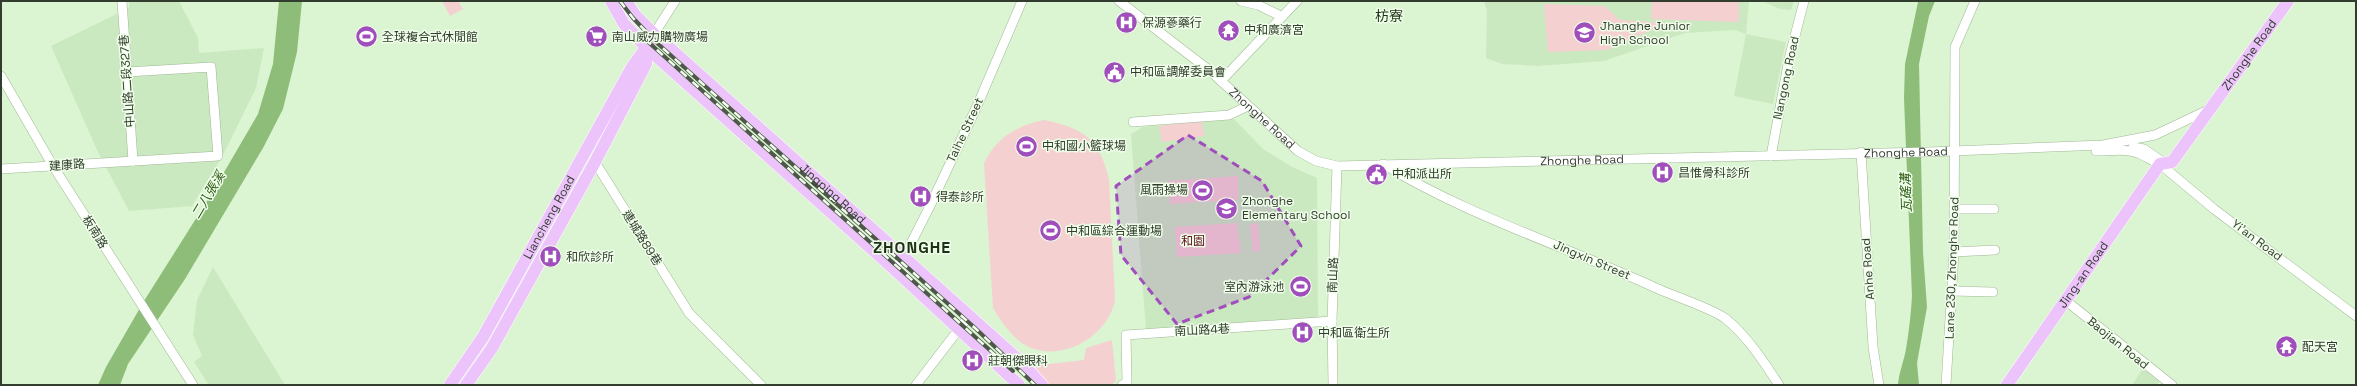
<svg xmlns="http://www.w3.org/2000/svg" width="2357" height="386" viewBox="0 0 2357 386" font-family="'Space Grotesk','Noto Sans TC',sans-serif">
	<style>
		.built { fill: #cbe9c0 }
		.green { fill: #f5d0d1 }
		.water { fill: #8dbd79 }
		.lines { fill: none; stroke-linecap: round; stroke-linejoin: round }
		.minor-casing { stroke: #a0b897; stroke-width: 10 }
		.major-casing { stroke: #fff; stroke-width: 13 }
		.minor { stroke: #fff; stroke-width: 9 }
		.major { stroke: #edc3fc; stroke-width: 12 }
		.rail-casing { stroke: #4d5948; stroke-width: 4 }
		.rail { stroke: #effee9; stroke-width: 2.5; stroke-dasharray: 8; stroke-linecap: butt }
		.marked { fill: #a14ebd; fill-opacity: 0.2; stroke: #a14ebd; stroke-width: 3; stroke-dasharray: 8 5; stroke-linejoin: round }
		.labels { text-anchor: middle; dominant-baseline: central; stroke-width: 3; stroke-linejoin: round; paint-order: stroke }
		.poi-label { font-size: 12px; fill: #333d2f; stroke: #effee9; text-anchor: start }
		.street-label { font-size: 12px; fill: #333d2f; stroke: #effee9 }
		.park-label { font-size: 12px; fill: #5e101e; stroke: #effee9 }
		.water-label { font-size: 13px; font-style: italic; fill: #2d5a15; stroke: #effee9 }
		.quarter-label { font-size: 14px; fill: #1e3116; stroke: #effee9 }
		.district-label { font-size: 16px; font-weight: bold; letter-spacing: 1px; fill: #1e3116; stroke: #effee9 }
	</style>
	<rect width="100%" height="100%" fill="#dbf4d1"/>
	<g class="built">
		<path d="M129 1H179L198 38 199 53 264 48 256 88 223 155 192 206 129 211 97 150 51 46 129 8Z"/>
		<path d="M1484 1H1749L1746 34 1786 42 1773 104 1734 96 1746 34 1735 30 1685 33 1604 61 1537 66 1502 64 1486 58 1487 11Z"/>
		<path d="M1762 1H1794L1791 10 1780 9Z"/>
		<path d="M1234 119 1263 149 1292 167 1317 178 1318 318 1146 330 1131 134 1143 127Z"/>
		<path d="M213 267 285 385H209L194 362 202 356 193 335 197 300Z"/>
		<path d="M2144 367 2160 380 2157 385H2132Z"/>
	</g>
	<g class="green">
		<path d="M442 1H458L463 9 450 16Z"/>
		<path d="M1652 1H1739V22L1651 19Z"/>
		<path d="M1544 4 1605 6 1620 20 1667 23 1607 50 1548 52Z"/>
		<path d="M1044 120C1084 128 1099 139 1109 179L1115 300C1108 335 1066 361 1031 348 1014 341 1002 323 993 308L984 163C997 137 1016 126 1044 120Z"/>
		<path d="M1202 121 1204 136 1162 142 1159 126Z"/>
		<path d="M1238 176V200L1170 204 1167 181Z"/>
		<path d="M1237 223 1241 253 1177 257 1175 227Z"/>
		<path d="M1258 223 1260 251 1253 252 1250 224Z"/>
		<path d="M1112 340 1116 381 1111 385H1048L1032 366 1084 360 1086 348Z"/>
	</g>
	<g class="water">
		<path d="M279 1H302L297 52 283 109 263 148 185 279 128 364 120 385H98L106 367 144 301 209 198 258 114 273 64Z"/>
		<path d="M1935 1 1929 16 1919 64 1923 252 1927 307 1917 363 1919 385H1898C1899 372 1904 361 1906 349 1909 331 1911 314 1912 296L1904 98 1905 64 1918 2Z"/>
	</g>
	<g class="lines">
		<defs>
			<g id="minor">
				<path d="M122 1 133 161"/>
				<path id="s1" d="M1119 1 1209 70 1298 151 1316 161 1337 166 1928 152 2103 145 2155 135 2210 109"/>
				<path d="M1241 1 1258 5 1281 16"/>
				<path d="M654 34 675 1"/>
				<path d="M1 76 53 166 193 385"/>
				<path d="M1221 81 1297 1"/>
				<path d="M1133 122 1229 115 1248 106"/>
				<path d="M2133 147 2144 149 2160 160V164"/>
				<path d="M2096 151C2110 151 2128 148 2140 154 2147 157 2152 161 2160 164L2214 209 2356 316"/>
				<path d="M1861 152 1873 347 1879 385"/>
				<path d="M1771 156 1789 59 1804 1"/>
				<path d="M595 162 689 313 761 385"/>
				<path d="M1383 164C1468 216 1565 246 1656 288 1673 296 1714 309 1726 319 1747 336 1764 362 1779 385"/>
				<path d="M1 169 218 156 211 67 127 72"/>
				<path d="M1954 209H1994"/>
				<path d="M1954 252 1995 250"/>
				<path d="M894 269 904 257 930 206 977 106 1022 1"/>
				<path d="M1952 291 1993 292"/>
				<path d="M2065 300 2172 385"/>
				<path d="M916 385 969 316"/>
				<path d="M1122 385 1127 383 1126 335 1332 321"/>
				<path d="M1333 385 1332 321 1337 166"/>
				<path d="M1946 385 1954 252 1955 47 1975 1"/>
			</g>
			<g id="major">
				<path d="M611 1 624 24 647 48 894 269 1019 385"/>
				<path id="s2" d="M626 1 635 15 654 34 1020 361 1042 385"/>
				<path id="s3" d="M450 385 483 337 632 67 651 41"/>
				<path d="M466 385 492 348 595 162 646 64 647 48"/>
				<path id="s4" d="M2007 385 2160 164 2172 162 2288 1"/>
			</g>
		</defs>
		<use href="#minor" class="minor-casing"/>
		<use href="#major" class="major-casing"/>
		<use href="#minor" class="minor"/>
		<use href="#major" class="major"/>
		<defs>
			<g id="rail">
				<path d="M620 1 633 18 656 42 975 328 1035 385"/>
				<path d="M645 39 1013 371"/>
			</g>
		</defs>
		<use href="#rail" class="rail-casing"/>
		<use href="#rail" class="rail"/>
	</g>
	<path class="marked" d="M1188 135 1262 181 1301 246 1249 297 1177 324 1121 255 1116 186Z"/>
	<defs>
		<symbol id="hospital-disc" viewBox="-11 -11 22 22"><circle r="9.5" fill="#a14ebd" stroke="#effee9"/><path d="M-5-5h3v3.5h4V-5h3V5h-3V1.5h-4V5h-3Z" fill="#fff"/></symbol>
		<symbol id="temple-disc" viewBox="-11 -11 22 22"><circle r="9.5" fill="#a14ebd" stroke="#effee9"/><path d="M0-6L5-2H3V0L6.5 2.5H4V6H1.5V3h-3V6H-4V2.5H-6.5L-3 0V-2H-5Z" fill="#fff"/></symbol>
		<symbol id="school-disc" viewBox="-11 -11 22 22"><circle r="9.5" fill="#a14ebd" stroke="#effee9"/><path d="M0-5L7-2L0 1L-7-2ZM-4 1L0 2.5L4 1V4Q0 6-4 4Z" fill="#fff"/></symbol>
		<symbol id="stadium-disc" viewBox="-11 -11 22 22"><circle r="9.5" fill="#a14ebd" stroke="#effee9"/><path d="M0-5a6.5 5 0 1 0 0 10a6.5 5 0 1 0 0-10ZM-3.5-1.8h7v3.6h-7Z" fill="#fff"/></symbol>
		<symbol id="supermarket-disc" viewBox="-11 -11 22 22"><circle r="9.5" fill="#a14ebd" stroke="#effee9"/><path d="M-6-5.5h2.5l.6 2H6L4.5 2H-2.5L-4.4-4H-6ZM-1.5 3.2a1.3 1.3 0 1 0 .1 0ZM3 3.2a1.3 1.3 0 1 0 .1 0Z" fill="#fff"/></symbol>
		<symbol id="civic-disc" viewBox="-11 -11 22 22"><circle r="9.5" fill="#a14ebd" stroke="#effee9"/><path d="M-.6-6.5H3V-4.5H.6V-3L4-1V1h2V6H-6V1h2V-1L-.6-3ZM-1.2 2.5V6h2.4V2.5Z" fill="#fff"/></symbol>
	</defs>
	<g fill-rule="evenodd">
		<use href="#hospital-disc" x="1114" y="10" width="25" height="25"/>
		<use href="#temple-disc" x="1216" y="18" width="25" height="25"/>
		<use href="#school-disc" x="1572" y="20" width="25" height="25"/>
		<use href="#stadium-disc" x="354" y="24" width="25" height="25"/>
		<use href="#supermarket-disc" x="584" y="24" width="25" height="25"/>
		<use href="#civic-disc" x="1102" y="60" width="25" height="25"/>
		<use href="#stadium-disc" x="1014" y="134" width="25" height="25"/>
		<use href="#hospital-disc" x="1650" y="160" width="25" height="25"/>
		<use href="#civic-disc" x="1364" y="162" width="25" height="25"/>
		<use href="#stadium-disc" x="1190" y="178" width="25" height="25"/>
		<use href="#hospital-disc" x="908" y="184" width="25" height="25"/>
		<use href="#school-disc" x="1214" y="196" width="25" height="25"/>
		<use href="#stadium-disc" x="1038" y="218" width="25" height="25"/>
		<use href="#hospital-disc" x="538" y="244" width="25" height="25"/>
		<use href="#stadium-disc" x="1288" y="274" width="25" height="25"/>
		<use href="#hospital-disc" x="1290" y="320" width="25" height="25"/>
		<use href="#temple-disc" x="2274" y="334" width="25" height="25"/>
		<use href="#hospital-disc" x="960" y="348" width="25" height="25"/>
	</g>
	<g class="labels">
		<g class="poi-label">
			<text x="1142" y="23">保源蔘藥行</text>
			<text x="1600" y="26">Jhanghe Junior<tspan x="1600" dy="14">High School</tspan></text>
			<text x="1244" y="30">中和廣濟宮</text>
			<text x="382" y="37">全球複合式休閒館</text>
			<text x="612" y="37">南山威力購物廣場</text>
			<text x="1130" y="72">中和區調解委員會</text>
			<text x="1042" y="146">中和國小籃球場</text>
			<text x="1678" y="173">昌惟骨科診所</text>
			<text x="1392" y="174">中和派出所</text>
			<text x="1188" y="190" text-anchor="end">風雨操場</text>
			<text x="936" y="197">得泰診所</text>
			<text x="1242" y="201">Zhonghe<tspan x="1242" dy="14">Elementary School</tspan></text>
			<text x="1066" y="231">中和區綜合運動場</text>
			<text x="566" y="257">和欣診所</text>
			<text x="1284" y="287" text-anchor="end">室內游泳池</text>
			<text x="1318" y="333">中和區衛生所</text>
			<text x="2302" y="347">配天宮</text>
			<text x="988" y="361">莊朝傑眼科</text>
		</g>
		<g class="street-label">
			<text stroke="none"><textPath href="#s4" startOffset="413">Zhonghe Road</textPath></text>
			<text transform="translate(1786 78) rotate(-78)">Nangong Road</text>
			<text transform="translate(127 81) rotate(-94)">中山路二段327巷</text>
			<text stroke="none"><textPath href="#s1" startOffset="185">Zhonghe Road</textPath></text>
			<text transform="translate(965 130) rotate(-65)">Taihe Street</text>
			<text stroke="none"><textPath href="#s1" startOffset="845">Zhonghe Road</textPath></text>
			<text stroke="none"><textPath href="#s1" startOffset="521">Zhonghe Road</textPath></text>
			<text transform="translate(67 165) rotate(-4)">建康路</text>
			<text stroke="none"><textPath href="#s2" startOffset="283">Jingping Road</textPath></text>
			<text stroke="none"><textPath href="#s3" startOffset="195">Liancheng Road</textPath></text>
			<text transform="translate(95 232) rotate(58)">板南路</text>
			<text transform="translate(642 238) rotate(58)">連城路89巷</text>
			<text transform="translate(2257 240) rotate(37)">Yi'an Road</text>
			<text transform="translate(1592 260) rotate(23)">Jingxin Street</text>
			<text transform="translate(1952 268) rotate(-88)">Lane 230, Zhonghe Road</text>
			<text transform="translate(1868 269) rotate(-94)">Anhe Road</text>
			<text transform="translate(1333 275) rotate(-88)">南山路</text>
			<text stroke="none"><textPath href="#s4" startOffset="134">Jing-an Road</textPath></text>
			<text transform="translate(1202 330) rotate(-3)">南山路4巷</text>
			<text transform="translate(2118 343) rotate(39)">Baojian Road</text>
		</g>
		<g class="park-label">
			<text x="1193" y="241">和園</text>
		</g>
		<g class="water-label">
			<text transform="translate(1906 193) rotate(-92)">瓦磘溝</text>
			<text transform="translate(208 195) rotate(-59)">二八張溪</text>
		</g>
		<g class="quarter-label">
			<text x="1389" y="16">枋寮</text>
		</g>
		<g class="district-label">
			<text x="912" y="247">ZHONGHE</text>
		</g>
	</g>
	<rect width="2357" height="386" fill="none" stroke="#333d2f" stroke-width="4"/>
</svg>
